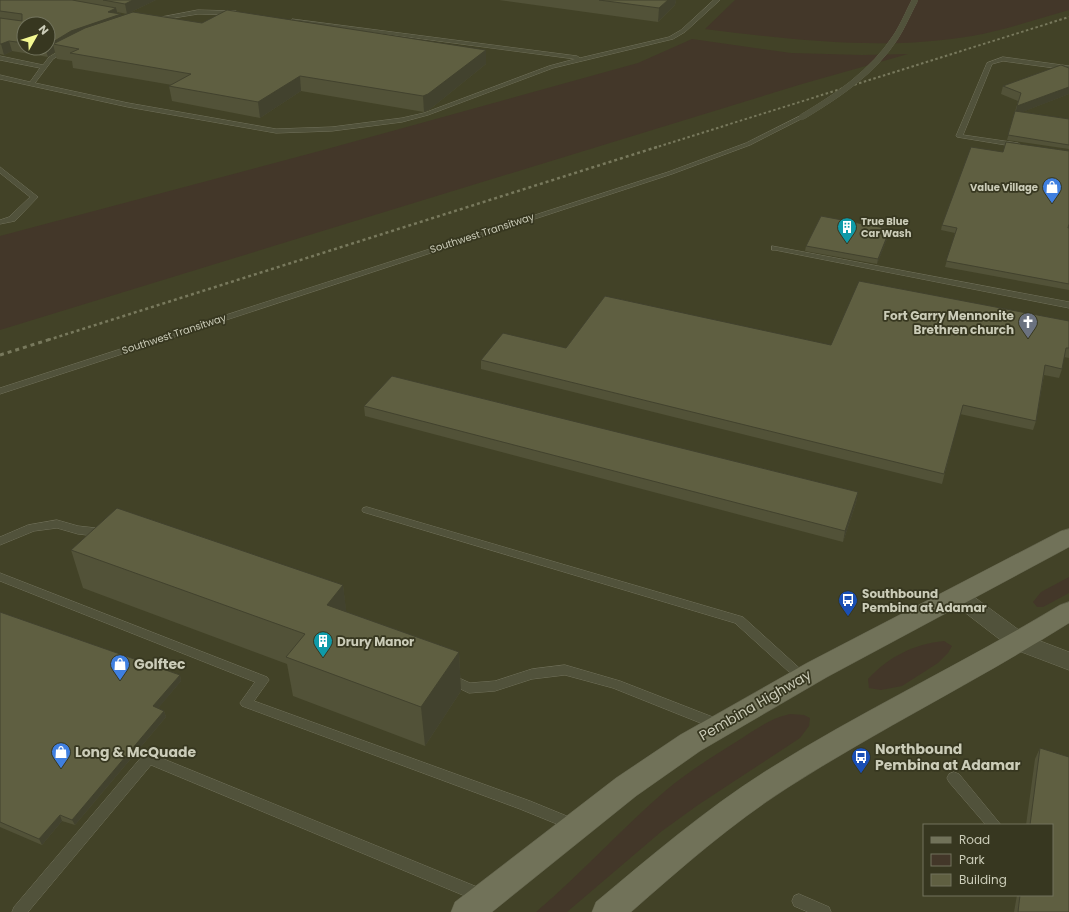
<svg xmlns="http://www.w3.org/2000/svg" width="1069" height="912" viewBox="0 0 1069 912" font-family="Poppins,sans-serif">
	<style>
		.green { fill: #433729 }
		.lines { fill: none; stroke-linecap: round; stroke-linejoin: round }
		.service-casing { stroke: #72725c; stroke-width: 1 }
		.minor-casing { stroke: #72725c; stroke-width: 1 }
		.primary-casing { stroke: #5e5e48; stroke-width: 1 }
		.service { fill: #51523b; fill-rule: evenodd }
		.minor { fill: #51523b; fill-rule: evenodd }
		.primary { fill: #717259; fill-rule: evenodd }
		.rail-far2 { stroke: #78795d; stroke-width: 2; stroke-dasharray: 2.5 2.5; stroke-linecap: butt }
		.rail-far1 { stroke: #78795d; stroke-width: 2.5; stroke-dasharray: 3 3; stroke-linecap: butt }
		.rail { stroke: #78795d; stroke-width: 3; stroke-dasharray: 4 4; stroke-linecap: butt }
		.service-bridge-casing { stroke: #72725c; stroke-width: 6; stroke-linecap: butt }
		.service-bridge { stroke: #51523b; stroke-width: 6 }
		.wall { fill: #525238; fill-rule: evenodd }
		.shaded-wall { fill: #42422e }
		.building { fill: #5f5f41; stroke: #42422e }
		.labels { text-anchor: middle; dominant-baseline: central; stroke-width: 3.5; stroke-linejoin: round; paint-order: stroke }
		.far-poi-label { font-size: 10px; font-weight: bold; fill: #cbccb8; stroke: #373720; text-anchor: end }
		.far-street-label { font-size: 10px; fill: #cbccb8; stroke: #373720 }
		.poi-label { font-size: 12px; font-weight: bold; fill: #cbccb8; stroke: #373720; text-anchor: start }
		.near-poi-label { font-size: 14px; font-weight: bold; fill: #cbccb8; stroke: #373720; text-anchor: start }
		.near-street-label { font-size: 14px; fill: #cbccb8; stroke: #373720 }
	</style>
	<rect width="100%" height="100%" fill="#424227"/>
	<g class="green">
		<path d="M735 0H1069V10C1037 19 1005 30 972 36 884 51 793 40 705 29Z"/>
		<path d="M692 39 791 53 862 55 908 54 802 84 0 330V236L327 149 638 63Z"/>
		<path d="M1069 577V593L1043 607H1037L1033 602 1041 592Z"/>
		<path d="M944 641 952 646 948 653 938 663 902 686 881 690 869 688 868 679C888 657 914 644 944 641Z"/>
		<path d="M790 714 804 715 810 718 809 726 800 738 698 805 662 831 567 912H536C581 874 620 830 664 792 686 773 712 757 736 742 754 731 770 718 790 714Z"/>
	</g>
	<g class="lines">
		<defs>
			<g id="service">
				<path d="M714 0H720L685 32 673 39 553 68 428 115 402 122 332 131 276 133 128 107 0 79V75L30 82 40 68 0 60V56L43 65 49 57 66 47 68 48V50L53 59 35 83 128 103 276 129 332 127 402 118 424 113 549 66 575 59 294 22 291 20 292 19 577 56 580 58 669 37 681 30Z"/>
				<path d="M198 10 236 11 239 13 236 15 198 14 155 21 152 19Z"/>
				<path d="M1003 57 1069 66V70L1003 61 992 64 963 135 1018 143 1021 145 1018 147 957 137 956 136 987 63Z"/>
				<path d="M800 116 805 117 750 145 672 174 0 394V388L668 172 746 143Z"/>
				<path d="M0 167 38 197 15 221 0 224V220L9 217 30 197 0 173Z"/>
				<path d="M772 246 1069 302V308L775 250H772Z"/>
				<path d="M367 507 743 617 807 675 809 678 807 681 803 683 799 681 735 623 363 512 362 510 363 508Z"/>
				<path d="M57 520 78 526 105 529 109 530 110 533 109 536 105 537 78 534 57 528 34 531 0 545V537L28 525Z"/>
				<path d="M0 573 267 677 269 680 254 701 530 801 579 821 581 825 579 829 574 831 520 809 242 706 240 703 255 682 0 581Z"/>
				<path d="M565 665 620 681 723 721 724 725 723 729 718 730 613 688 565 675 532 679 495 691 469 693 444 681 442 678 444 675 448 673 470 683 495 681 532 669Z"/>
				<path d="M149 753 487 891 489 896 487 901 482 903 477 901 151 765 28 912H12L14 907 144 754Z"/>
				<path d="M954 772 959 774 1001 825H986L949 782 947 778 949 774Z"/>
				<path d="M799 894 829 907 831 912H808L794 906 792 901 794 896Z"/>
			</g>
			<path id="minor" d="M958 588 966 591 1027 636 1069 652V670L1011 648 950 601 947 596 950 591Z"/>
			<g id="primary">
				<path d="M1069 529V547L827 677 700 751 636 796 492 912H451L455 902 616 778 680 735 807 663 1061 531Z"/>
				<path d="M1069 602V623C977 681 879 729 787 788 731 824 681 868 631 912H592L596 902C651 856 706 809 766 771 861 711 964 663 1060 605Z"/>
			</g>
		</defs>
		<use href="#service" class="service-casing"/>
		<use href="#minor" class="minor-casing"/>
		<use href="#primary" class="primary-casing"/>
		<use href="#service" class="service"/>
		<use href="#minor" class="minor"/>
		<use href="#primary" class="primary"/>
		<path class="rail-far2" d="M654 148 1069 17"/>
		<path class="rail-far1" d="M48 340 657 147"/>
		<path class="rail" d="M0 355 51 339"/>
		<defs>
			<path id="service-bridge" d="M802 117C837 96 872 73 895 38 903 26 908 13 915 0"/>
		</defs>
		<use href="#service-bridge" class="service-bridge-casing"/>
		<use href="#service-bridge" class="service-bridge"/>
	</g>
	<g class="wall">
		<path d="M0 0H156L127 14 117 12 118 13 121 14V16L202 23 486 64 429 110 424 112 301 91 260 118 172 101 169 86 172 85 73 68 72 61 57 59 55 52 48 57 12 51 4 55 0 54ZM24 24 48 48H24Z"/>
		<path d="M499 0H676L675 5 658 22Z"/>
		<path d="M1003 86 1069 94 1022 112 1069 119V149L1007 140 1018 101 1001 94Z"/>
		<path d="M1003 152 1069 228V290L945 267 955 233 941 230 942 225Z"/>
		<path d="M890 229 889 234 877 264 805 251 806 246Z"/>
		<path d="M1069 321V358L1064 357 1062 369 1059 378 1044 375 1036 421 1033 430 960 414 942 484 481 369V360L566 348 831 345Z"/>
		<path d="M364 406 858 492 856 503 843 542 365 416Z"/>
		<path d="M71 550 343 585 346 612 459 652 461 691 425 746 293 696 287 664 83 588Z"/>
		<path d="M0 612 180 675 181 681 158 708 164 711 166 717 75 825 62 821 42 845 0 827Z"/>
		<path d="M1040 748 1069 912H1014L1017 895H1052V825H1026L1035 759Z"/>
	</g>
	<g class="shaded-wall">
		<path d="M133 0H156L127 14 125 4Z"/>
		<path d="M668 0H676L675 5 658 22 659 8Z"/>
		<path d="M116 8 118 15 121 14 123 24 53 44 55 52 48 57 45 48H48V45L71 31Z"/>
		<path d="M9 41 12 51 4 55 1 44Z"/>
		<path d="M486 50V64L429 110 424 112 423 96Z"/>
		<path d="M300 76 301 91 260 118 258 102Z"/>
		<path d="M1069 87V94L1015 115 1017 106Z"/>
		<path d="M890 229 889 234 877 264 878 259Z"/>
		<path d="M858 492 856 503 843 542 845 531Z"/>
		<path d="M343 585 348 624 327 605Z"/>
		<path d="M459 652 461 691 425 746 421 707Z"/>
		<path d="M180 675 181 681 155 712 153 706Z"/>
		<path d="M164 711 166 717 75 825 72 820Z"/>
		<path d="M60 815 62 821 42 845 39 839Z"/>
	</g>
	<g class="building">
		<path d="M0 0H72L116 8 108 12 121 14 71 31 48 45V24H24V43L9 41 1 44H0V18L22 21V14L0 11Z"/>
		<path d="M103 0H133L125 4Z"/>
		<path d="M599 0H668L659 8Z"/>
		<path d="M227 10 486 50 428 94 423 96 300 76 258 102 169 86 191 74 70 53 79 49 53 44 85 28 133 12 202 23Z"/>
		<path d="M1061 65 1069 68V87L1017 106 1021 93 1003 86Z"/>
		<path d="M1015 111 1069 119V145L1008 135Z"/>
		<path d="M1006 142 1069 151V224L1068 228H1069V284L946 261 957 228 942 225 971 147 1003 152Z"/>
		<path d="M821 216 890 229 878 259 806 246Z"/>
		<path d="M859 281 1069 321V348H1066L1062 369 1045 365 1036 421 963 405 944 474 481 360 503 333 566 348 605 296 831 345Z"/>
		<path d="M392 376 858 492 845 531 364 406Z"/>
		<path d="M117 508 343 585 327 605 459 652 421 707 286 657 305 634 71 550Z"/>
		<path d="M0 612 180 675 153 706 164 711 72 820 60 815 39 839 0 822Z"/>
		<path d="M1040 748 1069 757V912H1018L1020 895H1052V825H1030Z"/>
	</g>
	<defs>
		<symbol id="shop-pin" viewBox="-11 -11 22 30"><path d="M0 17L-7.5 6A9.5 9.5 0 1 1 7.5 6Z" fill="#3f7fe0" stroke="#373720"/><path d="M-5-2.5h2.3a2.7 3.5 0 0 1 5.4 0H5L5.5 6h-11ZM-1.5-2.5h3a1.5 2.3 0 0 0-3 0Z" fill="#fff"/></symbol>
		<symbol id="building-pin" viewBox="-11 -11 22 30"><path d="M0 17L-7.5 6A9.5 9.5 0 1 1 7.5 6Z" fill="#0f9aa8" stroke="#373720"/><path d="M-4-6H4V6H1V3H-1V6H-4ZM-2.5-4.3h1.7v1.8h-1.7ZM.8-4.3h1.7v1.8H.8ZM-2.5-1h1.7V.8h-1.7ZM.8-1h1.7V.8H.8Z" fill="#fff"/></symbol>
		<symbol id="church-pin" viewBox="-11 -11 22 30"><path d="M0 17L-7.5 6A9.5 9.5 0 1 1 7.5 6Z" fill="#6b7280" stroke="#373720"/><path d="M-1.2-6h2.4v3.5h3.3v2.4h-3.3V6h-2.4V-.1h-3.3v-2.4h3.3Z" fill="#fff"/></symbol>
		<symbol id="bus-pin" viewBox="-11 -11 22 30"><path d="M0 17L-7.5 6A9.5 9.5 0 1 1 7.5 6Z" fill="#1a4fb4" stroke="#373720"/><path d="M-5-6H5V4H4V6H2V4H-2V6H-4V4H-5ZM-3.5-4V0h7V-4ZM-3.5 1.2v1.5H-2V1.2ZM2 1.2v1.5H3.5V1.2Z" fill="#fff"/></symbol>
	</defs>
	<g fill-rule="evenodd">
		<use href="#shop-pin" x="1041" y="176" width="22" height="30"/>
		<use href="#building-pin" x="836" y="216" width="22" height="30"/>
		<use href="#church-pin" x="1017" y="311" width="22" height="30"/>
		<use href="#bus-pin" x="837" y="589" width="22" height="30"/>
		<use href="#building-pin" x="312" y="630" width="22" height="30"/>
		<use href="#shop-pin" x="109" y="653" width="22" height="30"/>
		<use href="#shop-pin" x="50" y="741" width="22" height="30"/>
		<use href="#bus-pin" x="850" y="746" width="22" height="30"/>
	</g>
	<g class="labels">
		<g class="far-poi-label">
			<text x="1038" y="187">Value Village</text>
			<text x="861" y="221" text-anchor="start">True Blue<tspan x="861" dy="12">Car Wash</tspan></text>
		</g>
		<g class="far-street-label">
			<text transform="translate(482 233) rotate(-18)">Southwest Transitway</text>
			<text transform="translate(174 334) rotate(-18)">Southwest Transitway</text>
		</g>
		<g class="poi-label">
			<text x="1014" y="315" text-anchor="end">Fort Garry Mennonite<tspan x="1014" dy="14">Brethren church</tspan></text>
			<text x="862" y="593">Southbound<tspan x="862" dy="14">Pembina at Adamar</tspan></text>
			<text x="337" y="641">Drury Manor</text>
		</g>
		<g class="near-poi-label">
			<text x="134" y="664">Golftec</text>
			<text x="875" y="749">Northbound<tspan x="875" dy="16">Pembina at Adamar</tspan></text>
			<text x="75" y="752">Long &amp; McQuade</text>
		</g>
		<g class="near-street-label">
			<text transform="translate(755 705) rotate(-30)">Pembina Highway</text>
		</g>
	</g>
	<rect x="923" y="824" width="130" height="72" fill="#373720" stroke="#72735d"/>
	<rect x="931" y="837" width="20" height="6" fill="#717259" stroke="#72735d"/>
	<text x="959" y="844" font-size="12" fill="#cbccb8">Road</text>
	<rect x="931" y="854" width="20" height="12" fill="#433729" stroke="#72735d"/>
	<text x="959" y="864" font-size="12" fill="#cbccb8">Park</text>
	<rect x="931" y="874" width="20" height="12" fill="#5f5f41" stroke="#72735d"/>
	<text x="959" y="884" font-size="12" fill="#cbccb8">Building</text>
	<g transform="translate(36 36) rotate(51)"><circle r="19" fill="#373720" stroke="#72735d"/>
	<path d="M0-3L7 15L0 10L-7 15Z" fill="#f3f891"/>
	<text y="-6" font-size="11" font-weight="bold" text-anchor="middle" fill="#cbccb8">N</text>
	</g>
</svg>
